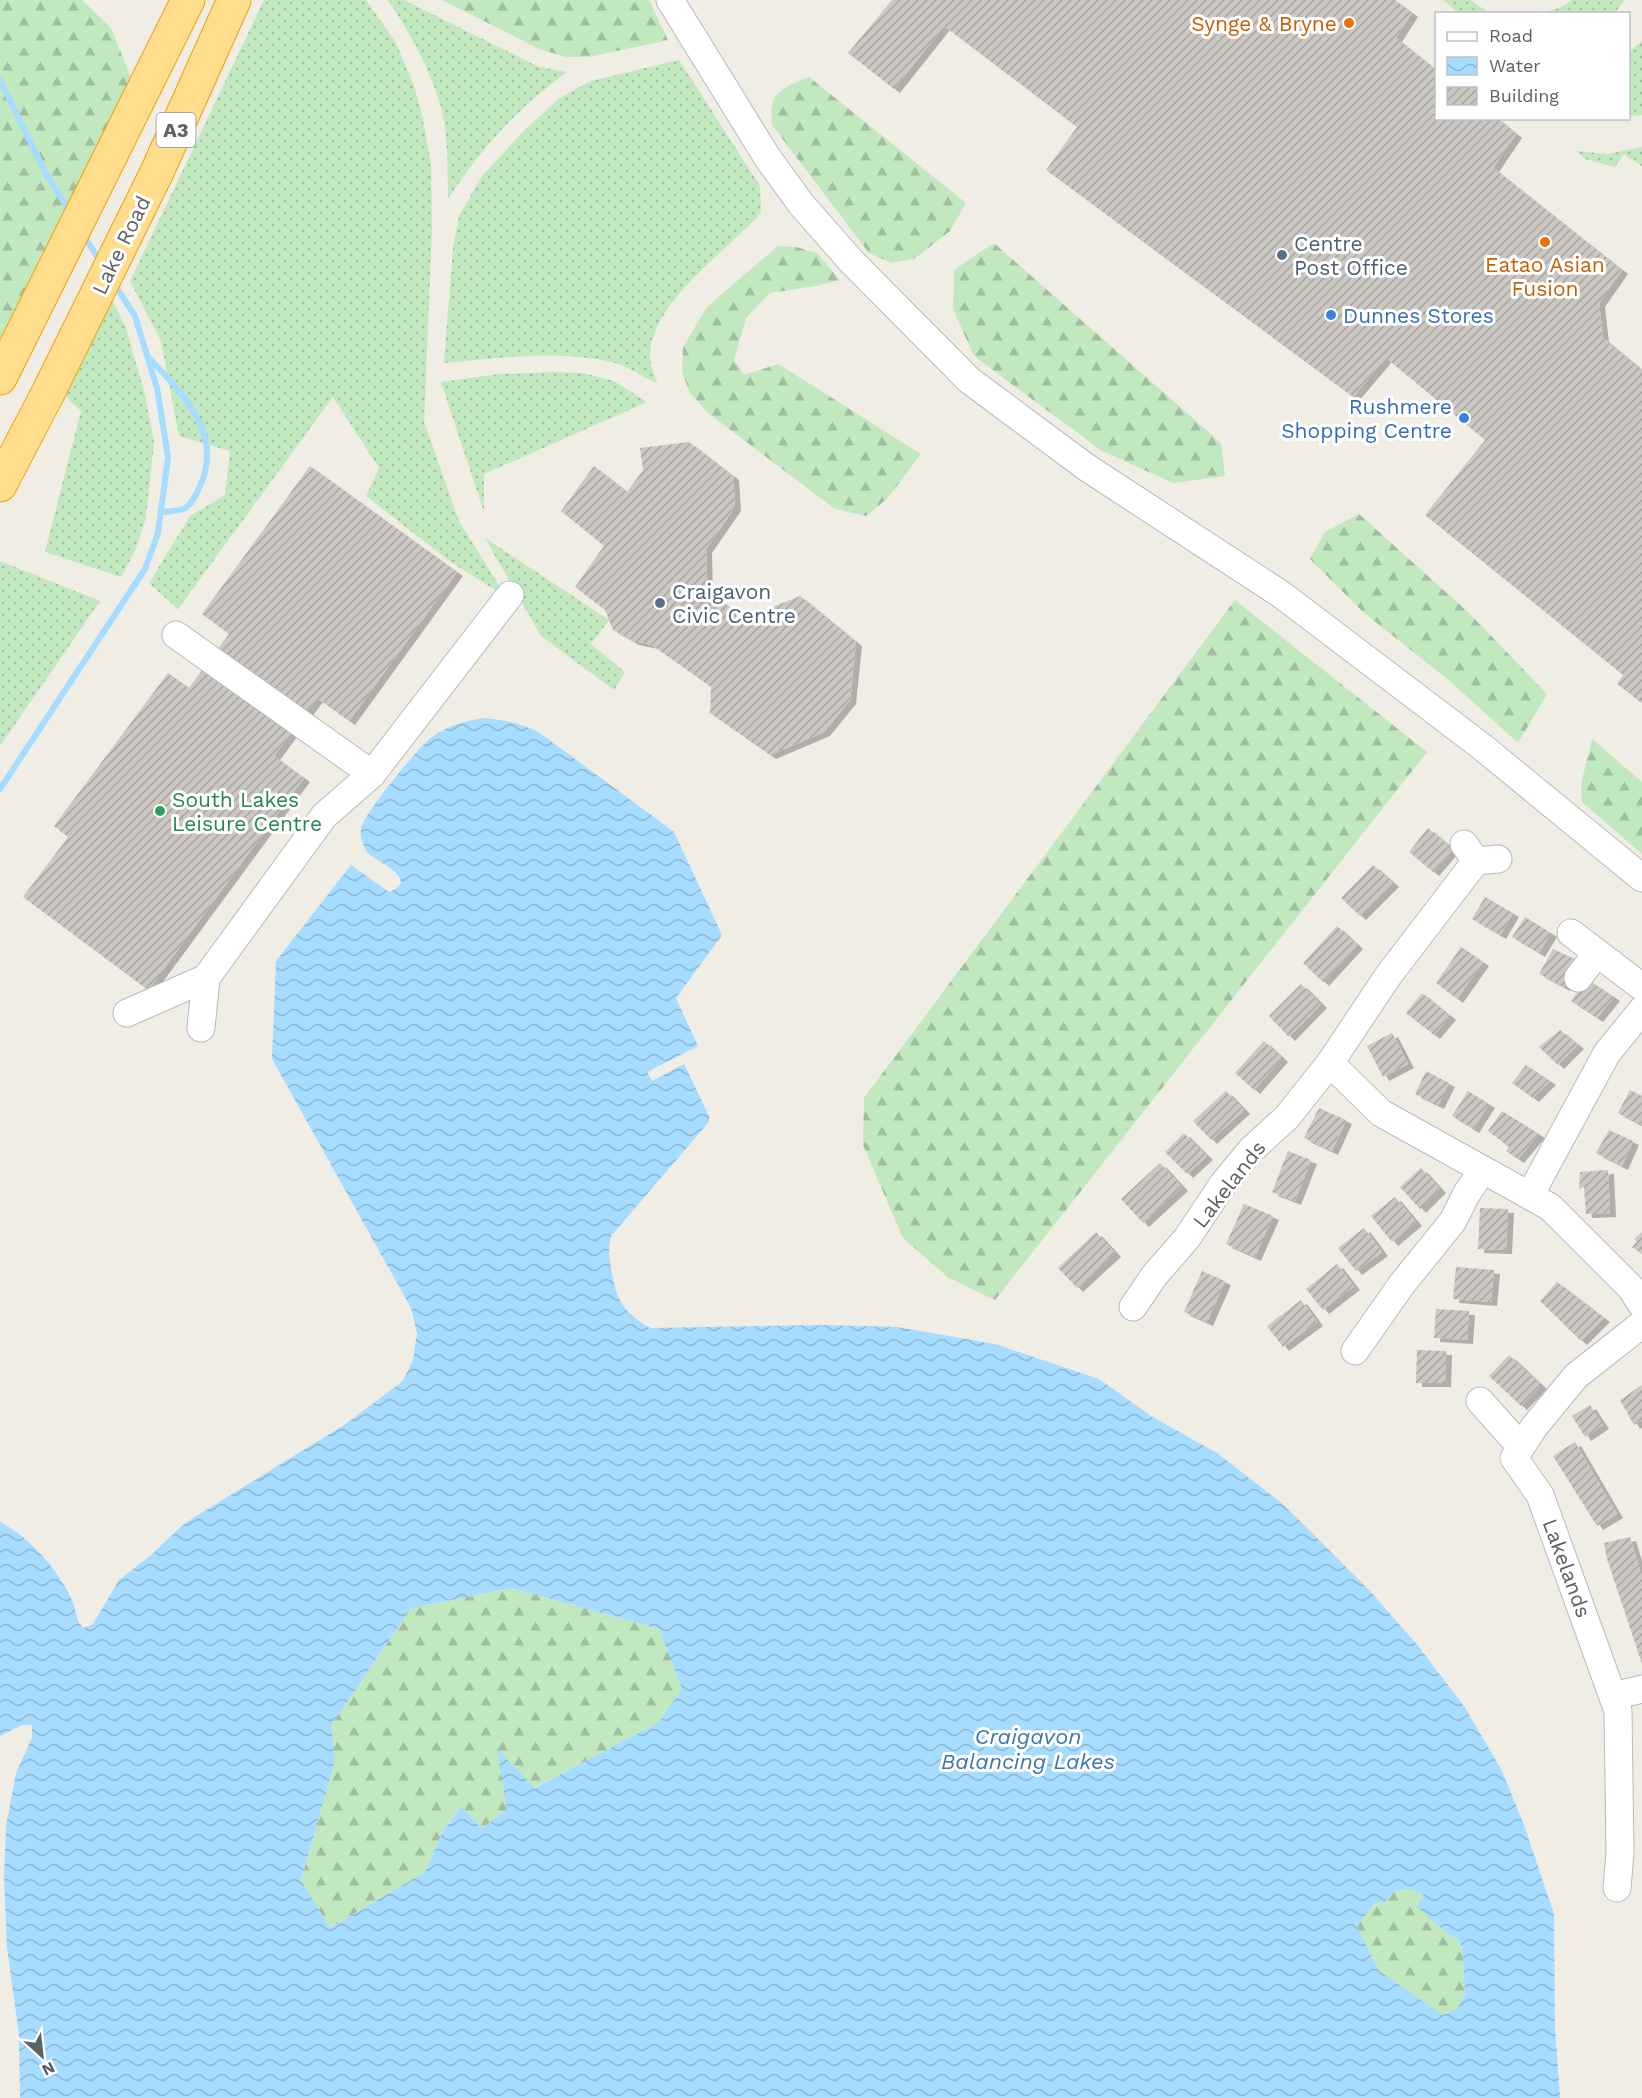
<svg xmlns="http://www.w3.org/2000/svg" width="1642" height="2098" viewBox="0 0 1642 2098" font-family="'Work Sans',sans-serif">
	<style>
		.grass { fill: url(#grass-dots) }
		.forest { fill: url(#forest-firs) }
		.water { fill: url(#water-waves); fill-rule: evenodd }
		.lines { fill: none; stroke-linecap: round; stroke-linejoin: round }
		.stream { stroke: #a5dcff; stroke-width: 6 }
		.building { fill: url(#building-hatch); filter: url(#shadow) }
		.minor-casing { stroke: #b7bbbf; stroke-width: 29 }
		.highway-casing { stroke: #f49e00; stroke-width: 35 }
		.minor { stroke: #fff; stroke-width: 27 }
		.highway { stroke: #ffdd8c; stroke-width: 33 }
		.food-dot { fill: #e8710a; stroke: #fff; stroke-width: 2 }
		.service-dot { fill: #5c6f8a; stroke: #fff; stroke-width: 2 }
		.shop-dot { fill: #3f7fe0; stroke: #fff; stroke-width: 2 }
		.leisure-dot { fill: #2e9e5b; stroke: #fff; stroke-width: 2 }
		.labels { text-anchor: middle; dominant-baseline: central; stroke-width: 6; stroke-linejoin: round; paint-order: stroke }
		.shield { fill: #fff; stroke: #8d9094; stroke-width: 1.5 }
		.shield-label { font-size: 20px; font-weight: bold; fill: #5c6166 }
		.food-label { font-size: 21px; fill: #c56008; stroke: #fff; text-anchor: end }
		.service-label { font-size: 21px; fill: #4e5e75; stroke: #fff; text-anchor: start }
		.street-label { font-size: 21px; fill: #5c6166; stroke: #fff }
		.shop-label { font-size: 21px; fill: #366cbe; stroke: #fff; text-anchor: start }
		.leisure-label { font-size: 21px; fill: #27864d; stroke: #fff; text-anchor: start }
		.water-label { font-size: 22px; font-style: italic; fill: #3b77ad; stroke: #fff }
	</style>
	<defs>
		<pattern id="grass-dots" width="8" height="8" patternUnits="userSpaceOnUse" patternTransform="scale(1.5)"><rect width="8" height="8" fill="#c2e8c0"/><path d="M2 2h.1M6 6h.1" fill="none" stroke="#a1bfa0" stroke-width="1.8" stroke-linecap="round"/></pattern>
		<pattern id="forest-firs" width="22" height="20" patternUnits="userSpaceOnUse" patternTransform="scale(1.5)"><rect width="22" height="20" fill="#c2e8c0"/><path d="M5 1l3.5 6h-7zM16 11l3.5 6h-7z" fill="#a1bfa0"/></pattern>
		<pattern id="water-waves" width="16" height="10" patternUnits="userSpaceOnUse" patternTransform="scale(1.5)"><rect width="16" height="10" fill="#a5dcff"/><path d="M0 5q4-4 8 0t8 0" fill="none" stroke="#8ab6d2"/></pattern>
		<pattern id="building-hatch" width="6" height="6" patternUnits="userSpaceOnUse" patternTransform="scale(1.5)"><rect width="6" height="6" fill="#cbc7c2"/><path d="M-1 1l2-2M0 6l6-6M5 7l2-2" fill="none" stroke="#a8a5a1"/></pattern>
		<filter id="shadow"><feDropShadow dx="6" dy="4" stdDeviation="0" flood-color="#0004"/></filter>
	</defs>
	<rect width="100%" height="100%" fill="#f0ede5"/>
	<g class="grass">
		<path d="M264 0H366L395 41 414 86 422 115 431 165 432 230 424 422 459 521 506 597 448 560 366 496 379 468 333 397 178 609 149 583 190 516 225 495 230 451 179 436 161 341 130 281Z"/>
		<path d="M388 0H404L539 67 567 72C518 108 481 148 448 199 448 172 448 132 441 107 430 68 410 33 388 0Z"/>
		<path d="M1443 0H1471L1489 13H1497H1458Z"/>
		<path d="M1572 0H1624L1618 9 1612 13H1542L1559 8Z"/>
		<path d="M1642 41V115L1629 116V52Z"/>
		<path d="M679 60 760 186 761 213C728 250 650 303 650 356 650 365 654 375 657 383 643 377 629 367 615 363 559 349 500 358 444 363L453 248 459 216 482 176 521 134 558 99 591 81Z"/>
		<path d="M1642 147V166L1624 154 1615 167 1585 159 1576 151 1607 154Z"/>
		<path d="M108 293 125 325 145 395 154 442 146 518 135 551 121 577 45 552 81 411 66 397Z"/>
		<path d="M553 372 583 373 614 381 647 402 484 474V512L441 382 499 374Z"/>
		<path d="M485 538 609 620 591 644 625 672 614 690 541 636Z"/>
		<path d="M0 561 100 601 0 746Z"/>
	</g>
	<g class="forest">
		<path d="M0 0H82L111 28 133 83 0 358Z"/>
		<path d="M442 0H649L668 40 589 57H566L539 49Z"/>
		<path d="M809 77 966 203 950 231 914 259 891 263 869 253 772 125C768 92 782 88 809 77Z"/>
		<path d="M994 243 1221 443 1225 476 1173 483 1102 451 974 356 953 309 954 270Z"/>
		<path d="M778 246 796 247 817 253 840 280 816 286 770 293 746 318 734 360 744 375 778 364 921 454 887 499 866 516 835 509 708 413 690 393 682 372 683 347 707 307Z"/>
		<path d="M1359 514 1469 613 1547 694 1518 743 1451 682 1363 612 1310 559 1325 532Z"/>
		<path d="M1235 600 1427 752 995 1300 949 1278 903 1238 863 1145 864 1098Z"/>
		<path d="M1592 739 1642 782V854L1582 802 1581 784Z"/>
		<path d="M512 1588 659 1629 682 1689 660 1722 534 1788 482 1829 460 1806 443 1831 425 1872 330 1928 301 1881 334 1760 331 1726 411 1608Z"/>
		<path d="M1410 1889 1424 1895 1416 1905 1448 1934 1457 1939 1462 1948 1465 1993 1457 2009 1443 2015 1378 1970 1357 1925 1376 1902 1384 1903 1395 1891Z"/>
	</g>
	<path class="water" d="M483 718C504 720 522 723 540 733L674 832 722 935 676 998 698 1046 647 1072 652 1081 684 1064 709 1116V1122L611 1236C608 1248 609 1256 611 1268 616 1300 622 1311 650 1328L824 1325 897 1327 995 1344 1099 1379 1151 1416 1217 1453 1283 1504 1371 1592 1418 1646 1464 1706 1502 1771 1524 1825 1554 1914 1555 2028 1560 2098H20L19 2035 7 1947 4 1879 6 1826 16 1773 32 1738V1725H22L0 1736V1522C29 1537 57 1568 71 1598 76 1608 75 1619 83 1628L93 1624 119 1580 151 1555 185 1523 344 1425 403 1381 413 1360 417 1333 411 1308 272 1059 276 961 351 865 389 892C421 880 378 862 369 854 363 847 360 837 361 828 364 814 419 746 432 737 447 726 465 721 483 718ZM512 1588 659 1629 682 1689 659 1722 535 1788 497 1749 507 1809 482 1829 461 1806 443 1831 425 1872 330 1928 301 1880 335 1760 331 1726 411 1608ZM1410 1889 1424 1895 1416 1906 1448 1934 1457 1939 1462 1947 1465 1993 1457 2009 1443 2015 1378 1970 1357 1925 1376 1902 1384 1903 1395 1891Z"/>
	<g class="lines">
		<g class="stream">
			<path d="M0 80 46 174 70 212"/>
			<path d="M83 234 101 263"/>
			<path d="M149 358C183 394 224 434 200 486 189 510 187 510 162 512"/>
			<path d="M0 789 145 569 158 533 168 457 157 388 135 316 113 282"/>
		</g>
	</g>
	<g class="building">
		<path d="M892 0H1395L1412 13 1396 38 1436 70V118H1497L1516 134 1493 168 1622 270 1599 303 1603 338 1642 370V703L1617 684 1623 675 1425 515 1485 440 1386 358 1353 397 1046 170 1077 127 944 26 894 89 848 53Z"/>
		<path d="M689 442 733 476 735 507 706 549 707 591 745 618 800 596 856 642 850 700 824 732 770 755 710 713 711 687 652 645 633 641 613 630 605 610 575 587 604 546 561 511 594 466 627 492 643 470 640 448Z"/>
		<path d="M310 466 457 572 349 721 317 698 274 756 304 778 148 990 23 897 68 837 54 826 168 673 189 688 229 634 202 614Z"/>
		<path d="M1428 828 1453 849 1433 872 1409 852Z"/>
		<path d="M1373 865 1393 883 1360 916 1341 898Z"/>
		<path d="M1485 897 1513 913 1500 935 1472 919Z"/>
		<path d="M1525 917 1551 933 1539 953 1512 937Z"/>
		<path d="M1337 926 1357 945 1323 982 1303 963Z"/>
		<path d="M1461 947 1483 962 1457 999 1436 983Z"/>
		<path d="M1553 949 1581 962 1564 987 1539 974Z"/>
		<path d="M1587 979 1614 997 1597 1018 1571 1001Z"/>
		<path d="M1301 984 1321 1004 1289 1037 1269 1016Z"/>
		<path d="M1422 993 1450 1016 1434 1035 1406 1013Z"/>
		<path d="M1560 1030 1578 1045 1558 1065 1539 1047Z"/>
		<path d="M1392 1033 1408 1064 1383 1077 1367 1046Z"/>
		<path d="M1264 1041 1282 1058 1254 1090 1235 1073Z"/>
		<path d="M1526 1065 1550 1081 1533 1098 1512 1083Z"/>
		<path d="M1426 1071 1449 1083 1438 1105 1415 1094Z"/>
		<path d="M1630 1090 1642 1096 1641 1125 1618 1113Z"/>
		<path d="M1226 1091 1244 1110 1211 1140 1193 1121Z"/>
		<path d="M1468 1091 1489 1104 1473 1129 1452 1116Z"/>
		<path d="M1319 1108 1346 1120 1332 1151 1304 1138Z"/>
		<path d="M1502 1111 1539 1134 1518 1159 1506 1151 1509 1147 1488 1131Z"/>
		<path d="M1609 1130 1633 1141 1622 1166 1596 1153Z"/>
		<path d="M1184 1133 1207 1156 1187 1174 1165 1152Z"/>
		<path d="M1288 1151 1311 1160 1295 1201 1272 1192Z"/>
		<path d="M1160 1163 1182 1187 1143 1223 1121 1199Z"/>
		<path d="M1421 1168 1440 1189 1420 1209 1400 1187Z"/>
		<path d="M1608 1170 1610 1213 1586 1214 1584 1187 1579 1189 1580 1172Z"/>
		<path d="M1395 1197 1416 1222 1392 1242 1371 1216Z"/>
		<path d="M1244 1204 1273 1216 1255 1257 1226 1244Z"/>
		<path d="M1480 1208 1508 1209 1506 1250 1478 1249Z"/>
		<path d="M1364 1228 1382 1252 1356 1271 1338 1248Z"/>
		<path d="M1096 1232 1115 1253 1077 1288 1058 1268Z"/>
		<path d="M1642 1232V1254L1632 1247 1637 1242 1634 1239Z"/>
		<path d="M1337 1264 1354 1286 1323 1310 1306 1289Z"/>
		<path d="M1456 1267 1494 1270 1491 1302 1453 1299Z"/>
		<path d="M1202 1271 1225 1281 1207 1322 1184 1312Z"/>
		<path d="M1557 1282 1604 1318 1581 1341 1540 1301Z"/>
		<path d="M1301 1300 1317 1322 1283 1347 1267 1326Z"/>
		<path d="M1436 1309 1469 1311 1467 1340 1434 1338Z"/>
		<path d="M1417 1350 1446 1351 1445 1383H1416Z"/>
		<path d="M1509 1355 1541 1385 1521 1406 1489 1376Z"/>
		<path d="M1642 1385V1420L1634 1425 1620 1400Z"/>
		<path d="M1590 1405 1603 1425 1585 1437 1572 1416Z"/>
		<path d="M1575 1442 1617 1514 1597 1526 1553 1456Z"/>
		<path d="M1630 1537 1642 1577V1664L1607 1559 1604 1543Z"/>
	</g>
	<g class="lines">
		<defs>
			<g id="minor">
				<path d="M670 0 767 157 801 204 851 261 969 380 1086 467 1282 595 1481 746 1642 878"/>
				<path d="M176 635 372 774"/>
				<path d="M1464 844 1476 861 1498 859"/>
				<path d="M1571 933 1642 987"/>
				<path d="M1578 978 1597 953"/>
				<path d="M127 1013 206 978"/>
				<path d="M201 1028 206 978 324 816 372 774 510 595"/>
				<path d="M1330 1063 1381 1113 1550 1207 1631 1288 1642 1305"/>
				<path d="M1530 1195 1607 1053 1642 1010"/>
				<path d="M1133 1307 1154 1276 1187 1238 1223 1184 1251 1150 1287 1117 1330 1063 1388 976 1476 861"/>
				<path d="M1355 1351 1402 1284 1453 1221 1467 1193 1483 1170"/>
				<path d="M1480 1401 1521 1447"/>
				<path d="M1613 1696 1642 1689"/>
				<path d="M1617 1888 1620 1853 1618 1711 1540 1495 1514 1458 1534 1427 1576 1376 1642 1324"/>
			</g>
			<g id="highway">
				<path d="M0 378 188 0"/>
				<path d="M0 485 48 393 157 172 234 0"/>
			</g>
		</defs>
		<use href="#minor" class="minor-casing"/>
		<use href="#highway" class="highway-casing"/>
		<use href="#minor" class="minor"/>
		<use href="#highway" class="highway"/>
	</g>
	<g class="food-dot">
		<circle cx="1349" cy="23" r="6"/>
		<circle cx="1545" cy="242" r="6"/>
	</g>
	<g class="service-dot">
		<circle cx="1282" cy="255" r="6"/>
		<circle cx="660" cy="603" r="6"/>
	</g>
	<g class="shop-dot">
		<circle cx="1331" cy="315" r="6"/>
		<circle cx="1464" cy="418" r="6"/>
	</g>
	<circle class="leisure-dot" cx="160" cy="811" r="6"/>
	<g class="labels">
		<rect class="shield" x="156.5" y="113" width="39" height="34" rx="4.5"/>
		<g class="shield-label">
			<text x="176" y="130">A3</text>
		</g>
		<g class="food-label">
			<text x="1337" y="23">Synge &amp; Bryne</text>
			<text x="1545" y="264" text-anchor="middle">Eatao Asian<tspan x="1545" dy="24">Fusion</tspan></text>
		</g>
		<g class="service-label">
			<text x="1294" y="243">Centre<tspan x="1294" dy="24">Post Office</tspan></text>
			<text x="672" y="591">Craigavon<tspan x="672" dy="24">Civic Centre</tspan></text>
		</g>
		<g class="street-label">
			<text transform="translate(121 245) rotate(-64)">Lake Road</text>
			<text transform="translate(1229 1184) rotate(-52)">Lakelands</text>
			<text transform="translate(1567 1568) rotate(70)">Lakelands</text>
		</g>
		<g class="shop-label">
			<text x="1343" y="315">Dunnes Stores</text>
			<text x="1452" y="406" text-anchor="end">Rushmere<tspan x="1452" dy="24">Shopping Centre</tspan></text>
		</g>
		<g class="leisure-label">
			<text x="172" y="799">South Lakes<tspan x="172" dy="24">Leisure Centre</tspan></text>
		</g>
		<g class="water-label">
			<text x="1028" y="1736">Craigavon<tspan x="1028" dy="25">Balancing Lakes</tspan></text>
		</g>
	</g>
	<rect x="1435" y="12" width="195" height="108" fill="#ffffff" stroke="#bec0c2" stroke-width="1.5"/>
	<rect x="1447" y="32" width="30" height="9" fill="#ffffff" stroke="#bec0c2" stroke-width="1.5"/>
	<text x="1489" y="42" font-size="18" fill="#5c6166">Road</text>
	<rect x="1447" y="57" width="30" height="18" fill="url(#water-waves)" stroke="#bec0c2" stroke-width="1.5"/>
	<text x="1489" y="72" font-size="18" fill="#5c6166">Water</text>
	<rect x="1447" y="87" width="30" height="18" fill="url(#building-hatch)" stroke="#bec0c2" stroke-width="1.5"/>
	<text x="1489" y="102" font-size="18" fill="#5c6166">Building</text>
	<g transform="translate(42 2056) rotate(153)" stroke="#ffffff" stroke-width="4.5" paint-order="stroke">
	<path d="M0-4.5L10 22L0 15L-10 22Z" fill="#5c6166"/>
	<text y="-9" font-size="16" font-weight="bold" text-anchor="middle" fill="#5c6166">N</text>
	</g>
</svg>
